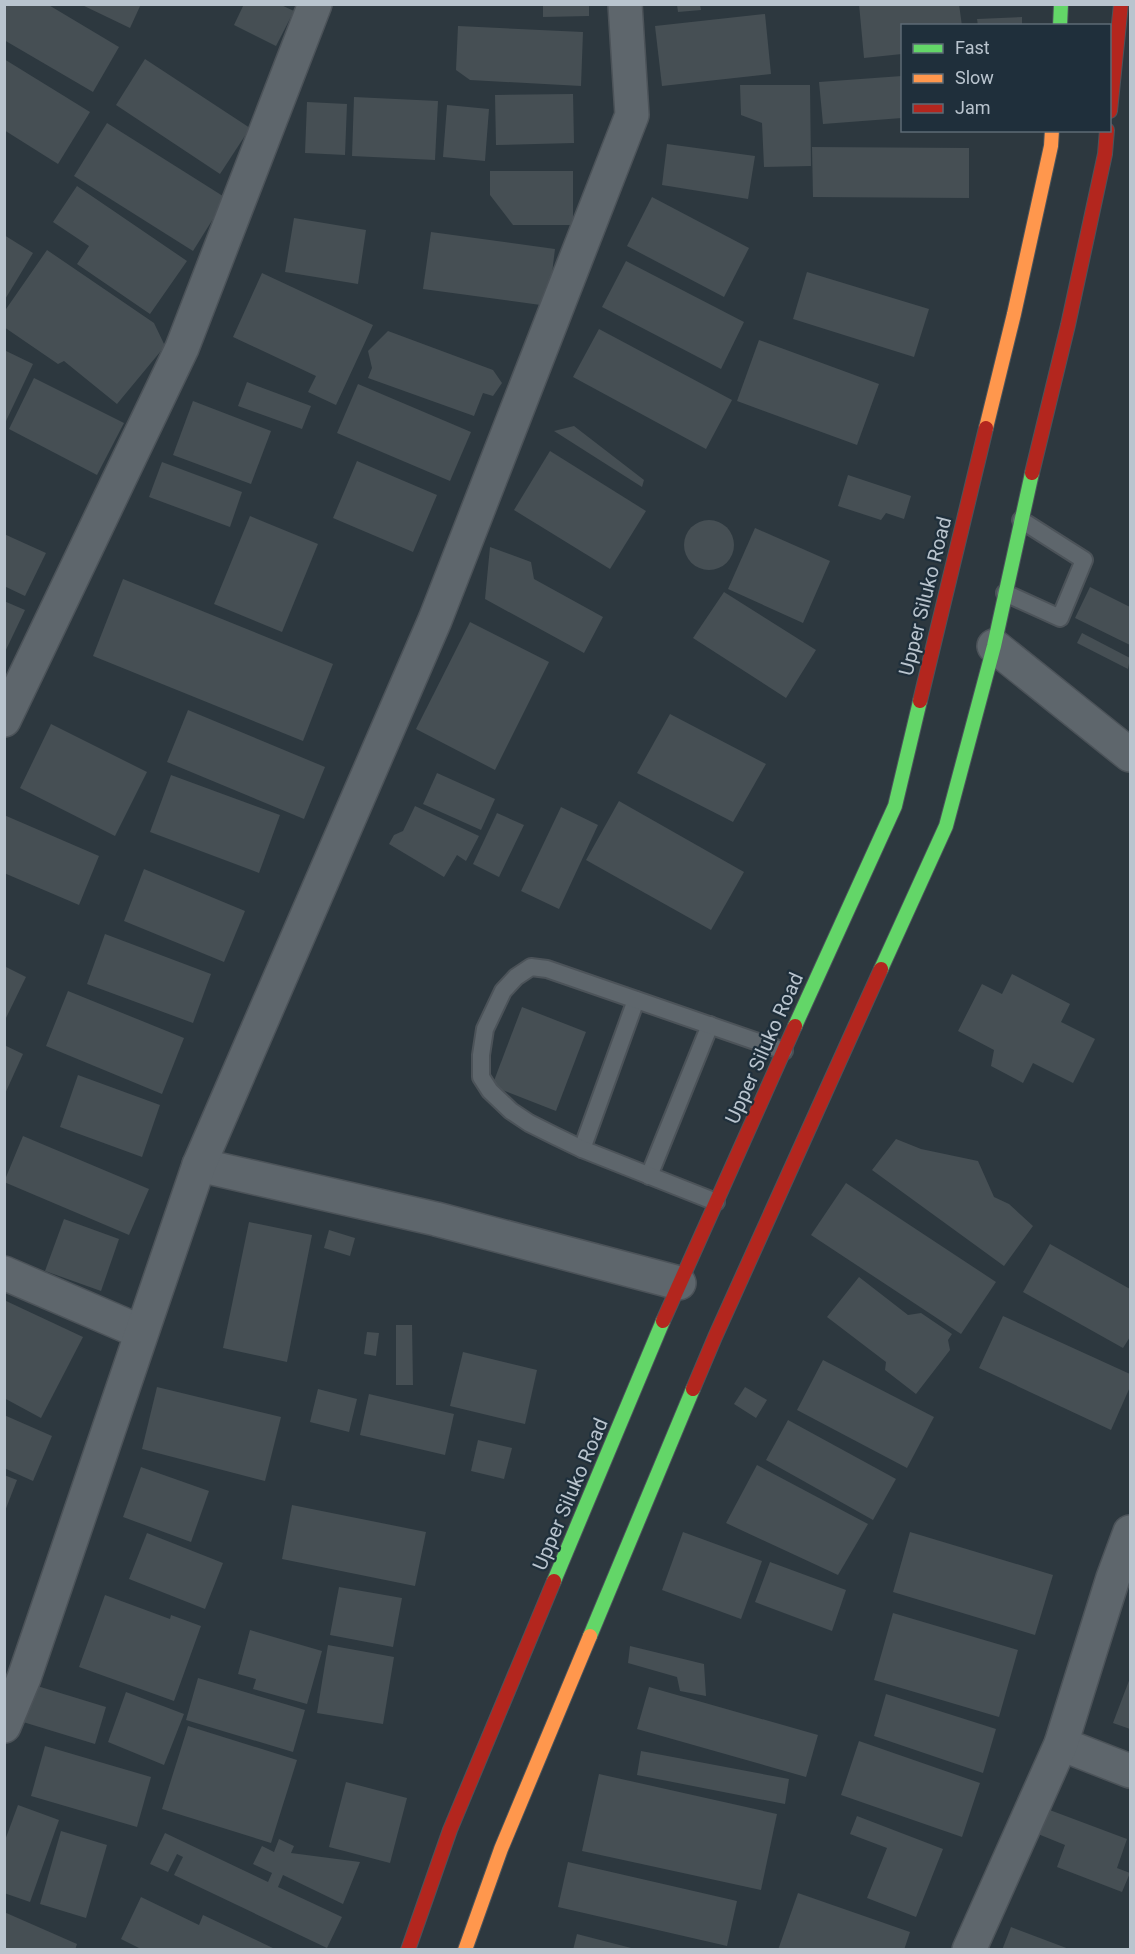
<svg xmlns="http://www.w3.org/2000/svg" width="1135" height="1954" viewBox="0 0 1135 1954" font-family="Roboto,sans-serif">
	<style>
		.building { fill: #464f54 }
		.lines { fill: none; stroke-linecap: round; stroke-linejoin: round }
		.lane-casing { stroke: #4c5359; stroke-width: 20 }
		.street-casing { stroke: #4c5359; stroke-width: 36 }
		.fast-casing { stroke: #4b545b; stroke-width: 16 }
		.slow-casing { stroke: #4b545b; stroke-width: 16 }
		.jam-casing { stroke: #4b545b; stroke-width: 16 }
		.lane { stroke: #5e666c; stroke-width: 16 }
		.street { stroke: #5e666c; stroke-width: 33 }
		.fast { stroke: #63d668; stroke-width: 14 }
		.slow { stroke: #ff974d; stroke-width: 14 }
		.jam { stroke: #b3261e; stroke-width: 14 }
		.labels { text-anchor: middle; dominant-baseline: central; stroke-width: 4.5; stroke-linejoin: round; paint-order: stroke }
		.street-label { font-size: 20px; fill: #b9c4ce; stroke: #1f2f3b }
	</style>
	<rect width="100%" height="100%" fill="#2d383f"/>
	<g class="building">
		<path d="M7 4H47L119 47 93 92 4 40V9Z"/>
		<path d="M80 4H141L130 28Z"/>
		<path d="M244 4H279L294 11 276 46 234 25Z"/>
		<path d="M543 4H589V16L543 17Z"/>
		<path d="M859 4H959L962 26H902V54L864 58Z"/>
		<path d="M677 5H700L701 10 678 12Z"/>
		<path d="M765 14 771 74 662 86 655 26Z"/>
		<path d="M1022 17V26H978L977 19Z"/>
		<path d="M458 26 583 32 581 86 470 80 456 70Z"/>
		<path d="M4 59 90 112 58 164 4 130Z"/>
		<path d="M145 59 250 128 220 174 116 105Z"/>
		<path d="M902 76V118L823 124 819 82Z"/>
		<path d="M740 85H810L811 166 764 167 762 123 741 115Z"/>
		<path d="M573 94 574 143 496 145 495 95Z"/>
		<path d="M354 97 438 101 435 160 352 156Z"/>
		<path d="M307 102 347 104 345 155 305 153Z"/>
		<path d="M447 105 489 109 485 161 443 157Z"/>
		<path d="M107 123 226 198 193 251 74 176Z"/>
		<path d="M667 144 755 156 748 199 662 185Z"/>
		<path d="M812 147 969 148V198L813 197Z"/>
		<path d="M490 171H573V225H513L490 195Z"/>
		<path d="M77 186 187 261 150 314 77 264 89 246 53 222Z"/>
		<path d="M652 197 749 248 724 297 627 246Z"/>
		<path d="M294 218 366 230 358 284 285 272Z"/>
		<path d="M431 232 555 249 548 306 423 289Z"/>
		<path d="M4 235 33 253 4 301Z"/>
		<path d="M47 250 154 323 165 346 117 404 64 361 58 364 4 327V312Z"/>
		<path d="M626 261 744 322 721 369 602 307Z"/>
		<path d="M807 272 929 309 914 357 793 319Z"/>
		<path d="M262 273 373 325 336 405 308 392 316 376 233 337Z"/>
		<path d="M599 329 732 400 706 449 573 377Z"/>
		<path d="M388 331 493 370 502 383 493 396 483 393 474 416 368 378 372 368 368 351Z"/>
		<path d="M759 340 879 384 857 445 737 401Z"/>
		<path d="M4 350 33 364 6 421 4 420Z"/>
		<path d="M34 378 124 423 97 475 9 429Z"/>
		<path d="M247 382 311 406 302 429 238 406Z"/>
		<path d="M358 384 471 432 450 481 337 433Z"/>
		<path d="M193 401 271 431 251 484 173 455Z"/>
		<path d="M574 426 644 480 642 487 554 431Z"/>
		<path d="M550 451 646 511 610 569 514 510Z"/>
		<path d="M357 461 437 495 413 552 333 518Z"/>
		<path d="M162 462 242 492 230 527 149 497Z"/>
		<path d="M848 475 911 496 904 519 886 513 881 520 838 506Z"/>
		<path d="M250 516 318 544 282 632 214 604Z"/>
		<circle cx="709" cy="545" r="25"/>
		<path d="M755 528 830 561 803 623 728 589Z"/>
		<path d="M4 534 46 553 25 596 4 586Z"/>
		<path d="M490 547 531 562 534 579 603 617 584 653 485 599Z"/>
		<path d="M123 579 333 664 303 741 93 656Z"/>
		<path d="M1090 587 1130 607V645L1075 618Z"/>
		<path d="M724 592 816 650 786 698 693 638Z"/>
		<path d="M4 601 25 610 4 654Z"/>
		<path d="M470 622 549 662 495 770 416 729Z"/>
		<path d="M1082 633 1130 658 1128 669 1077 643Z"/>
		<path d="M188 710 325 767 304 819 167 762Z"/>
		<path d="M670 714 766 764 733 822 637 773Z"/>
		<path d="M51 724 147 772 115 836 20 788Z"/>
		<path d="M437 773 495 799 481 830 423 804Z"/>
		<path d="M171 775 280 815 259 873 150 832Z"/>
		<path d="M619 801 744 872 711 930 586 860Z"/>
		<path d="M415 806 479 836 466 861 457 855 444 877 389 844 394 835 403 831Z"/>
		<path d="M561 807 598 825 559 909 521 891Z"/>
		<path d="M497 813 524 825 499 877 473 864Z"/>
		<path d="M4 815 99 856 79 905 4 873Z"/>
		<path d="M144 869 245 911 224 962 124 921Z"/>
		<path d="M105 934 211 974 193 1023 87 984Z"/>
		<path d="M4 966 26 977 4 1022Z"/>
		<path d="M1012 974 1070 1004 1061 1022 1095 1039 1073 1083 1033 1063 1023 1083 991 1066 994 1050 958 1031 982 984 1002 994Z"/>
		<path d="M68 991 184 1038 162 1094 46 1046Z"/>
		<path d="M522 1007 586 1032 556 1111 492 1086Z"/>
		<path d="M4 1045 23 1054 4 1096Z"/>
		<path d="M78 1075 160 1105 142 1157 60 1127Z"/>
		<path d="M23 1136 149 1189 129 1235 4 1182Z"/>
		<path d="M896 1139 921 1149 978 1161 994 1197 1009 1204 1033 1226 1004 1266 872 1170Z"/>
		<path d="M846 1183 996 1282 961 1334 811 1235Z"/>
		<path d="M64 1219 119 1239 101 1291 45 1271Z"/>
		<path d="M249 1222 312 1235 287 1362 223 1348Z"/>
		<path d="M329 1230 355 1238 350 1256 324 1248Z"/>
		<path d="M1050 1244 1130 1289V1337L1123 1348 1023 1292Z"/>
		<path d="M859 1277 908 1315 921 1313 952 1334 948 1340 950 1350 916 1394 885 1370 886 1362 827 1317Z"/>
		<path d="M4 1300 83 1337 41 1418 4 1398Z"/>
		<path d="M1003 1316 1130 1374V1387L1111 1430 979 1368Z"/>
		<path d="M396 1325H412L413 1385H396Z"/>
		<path d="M367 1332 379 1333 376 1356 364 1354Z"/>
		<path d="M463 1352 537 1370 525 1424 450 1406Z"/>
		<path d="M823 1360 934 1417 907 1468 797 1410Z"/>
		<path d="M157 1387 281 1417 265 1481 142 1449Z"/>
		<path d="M745 1387 767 1400 756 1418 734 1404Z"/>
		<path d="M318 1389 357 1399 349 1432 310 1422Z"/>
		<path d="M369 1394 454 1414 445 1455 360 1435Z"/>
		<path d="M4 1415 52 1436 33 1481 4 1468Z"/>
		<path d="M788 1420 896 1479 873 1520 766 1460Z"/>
		<path d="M478 1440 512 1448 504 1479 471 1471Z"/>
		<path d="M757 1465 868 1524 838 1575 726 1523Z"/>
		<path d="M141 1467 209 1491 191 1542 123 1517Z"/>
		<path d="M4 1475 17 1480 5 1511H4Z"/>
		<path d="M292 1505 426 1532 415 1586 282 1559Z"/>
		<path d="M683 1532 762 1561 741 1619 662 1590Z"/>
		<path d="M910 1532 1053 1575 1035 1635 893 1592Z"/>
		<path d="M147 1533 223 1563 205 1609 129 1579Z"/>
		<path d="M770 1562 846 1590 832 1631 755 1602Z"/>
		<path d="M339 1587 402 1598 393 1647 330 1635Z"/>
		<path d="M105 1595 170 1619 171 1615 201 1626 174 1701 79 1667Z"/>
		<path d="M893 1613 1018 1650 999 1717 874 1680Z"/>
		<path d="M250 1630 322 1651 307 1704 253 1689 256 1679 238 1674Z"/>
		<path d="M328 1645 394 1657 383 1724 317 1713Z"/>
		<path d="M630 1646 704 1664 706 1696 680 1691 677 1677 628 1663Z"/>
		<path d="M198 1678 305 1710 293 1752 186 1720Z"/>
		<path d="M1130 1678V1729L1113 1723Z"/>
		<path d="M34 1685 106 1707 95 1744 23 1722Z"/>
		<path d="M649 1687 818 1735 806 1777 637 1729Z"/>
		<path d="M126 1692 184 1714 164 1765 108 1742Z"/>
		<path d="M886 1694 996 1729 983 1773 874 1736Z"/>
		<path d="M188 1726 297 1760 271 1843 162 1809Z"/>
		<path d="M859 1741 980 1783 962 1837 841 1795Z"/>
		<path d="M45 1746 151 1777 137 1827 31 1796Z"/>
		<path d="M641 1751 789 1779 785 1804 637 1775Z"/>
		<path d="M599 1774 777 1814 761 1890 582 1851Z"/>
		<path d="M346 1782 407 1798 390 1863 329 1847Z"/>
		<path d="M18 1805 59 1820 30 1902 4 1893V1843Z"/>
		<path d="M1047 1809 1127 1839 1117 1868 1130 1873 1122 1892 1057 1867 1065 1845 1038 1834Z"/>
		<path d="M857 1816 943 1849 916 1917 867 1898 887 1848 850 1834Z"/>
		<path d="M61 1831 107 1845 86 1918 40 1904Z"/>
		<path d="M165 1833 268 1882 272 1873 253 1864 262 1846 274 1852 279 1839 294 1846 291 1853 360 1862 343 1904 283 1875 278 1887 342 1917 327 1948 174 1875 183 1857 177 1854 168 1872 150 1864Z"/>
		<path d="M568 1862 737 1901 727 1946 558 1907Z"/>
		<path d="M798 1893 910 1932 904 1950H778Z"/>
		<path d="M141 1897 199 1925 203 1915 277 1950H143L121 1939Z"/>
		<path d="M4 1912 77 1944 75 1950H4Z"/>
		<path d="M1011 1927 1069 1949V1950H1002Z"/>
		<path d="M577 1934 635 1949V1950H573Z"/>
	</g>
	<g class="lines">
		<defs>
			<g id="lane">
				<path d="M1005 593 1060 618 1084 560 1021 520"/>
				<path d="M582 1149 636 1000"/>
				<path d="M649 1176 710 1025"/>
				<path d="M716 1202 582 1149 555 1136 529 1123 511 1111 490 1091 481 1077V1055L485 1029 503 991 516 977 531 967 547 969 784 1051"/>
			</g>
			<g id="street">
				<path d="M994 646 1130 755"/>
				<path d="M4 720 182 348 315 4"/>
				<path d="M199 1165 436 1219 679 1283"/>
				<path d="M4 1273 141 1332"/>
				<path d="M4 1726 24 1678 199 1165 435 620 632 115 625 4"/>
				<path d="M1061 1744 1130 1771"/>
				<path d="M969 1950 1061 1744 1113 1578 1130 1532"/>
			</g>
			<g id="fast">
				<path d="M1060 26 1061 4"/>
				<path d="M881 969 946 826 994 646 1032 473"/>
				<path d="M795 1026 895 806 920 701"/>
				<path d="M554 1581 663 1321"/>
				<path d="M590 1636 693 1389"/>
			</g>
			<g id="slow">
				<path d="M986 428 1014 314 1051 146 1052 130"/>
				<path d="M465 1950 501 1849 590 1636"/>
			</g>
			<g id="jam">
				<path d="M1110 111 1121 4"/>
				<path d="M1032 473 1068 325 1105 154 1107 130"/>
				<path d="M920 701 986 428"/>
				<path d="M663 1321 795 1026"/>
				<path d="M693 1389 715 1337 881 969"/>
				<path d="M408 1950 450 1830 554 1581"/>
			</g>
		</defs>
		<use href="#lane" class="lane-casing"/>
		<use href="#street" class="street-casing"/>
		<use href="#fast" class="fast-casing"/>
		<use href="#slow" class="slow-casing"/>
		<use href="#jam" class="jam-casing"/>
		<use href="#lane" class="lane"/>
		<use href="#street" class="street"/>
		<use href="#fast" class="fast"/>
		<use href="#slow" class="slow"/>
		<use href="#jam" class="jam"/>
	</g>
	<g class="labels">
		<g class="street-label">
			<text transform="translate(925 596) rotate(-76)">Upper Siluko Road</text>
			<text transform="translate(764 1048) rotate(-66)">Upper Siluko Road</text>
			<text transform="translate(570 1494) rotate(-67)">Upper Siluko Road</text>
		</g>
	</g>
	<rect width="1135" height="1954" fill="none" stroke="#b9c4ce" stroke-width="12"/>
	<rect x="901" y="24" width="210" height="108" fill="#1f2f3b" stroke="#5d6b76" stroke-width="1.5"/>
	<rect x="913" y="44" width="30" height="9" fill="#63d668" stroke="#5d6b76" stroke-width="1.5"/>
	<text x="955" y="54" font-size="18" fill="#b9c4ce">Fast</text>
	<rect x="913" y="74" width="30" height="9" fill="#ff974d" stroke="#5d6b76" stroke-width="1.5"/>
	<text x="955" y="84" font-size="18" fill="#b9c4ce">Slow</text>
	<rect x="913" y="104" width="30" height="9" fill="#b3261e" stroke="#5d6b76" stroke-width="1.5"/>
	<text x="955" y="114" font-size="18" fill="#b9c4ce">Jam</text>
</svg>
